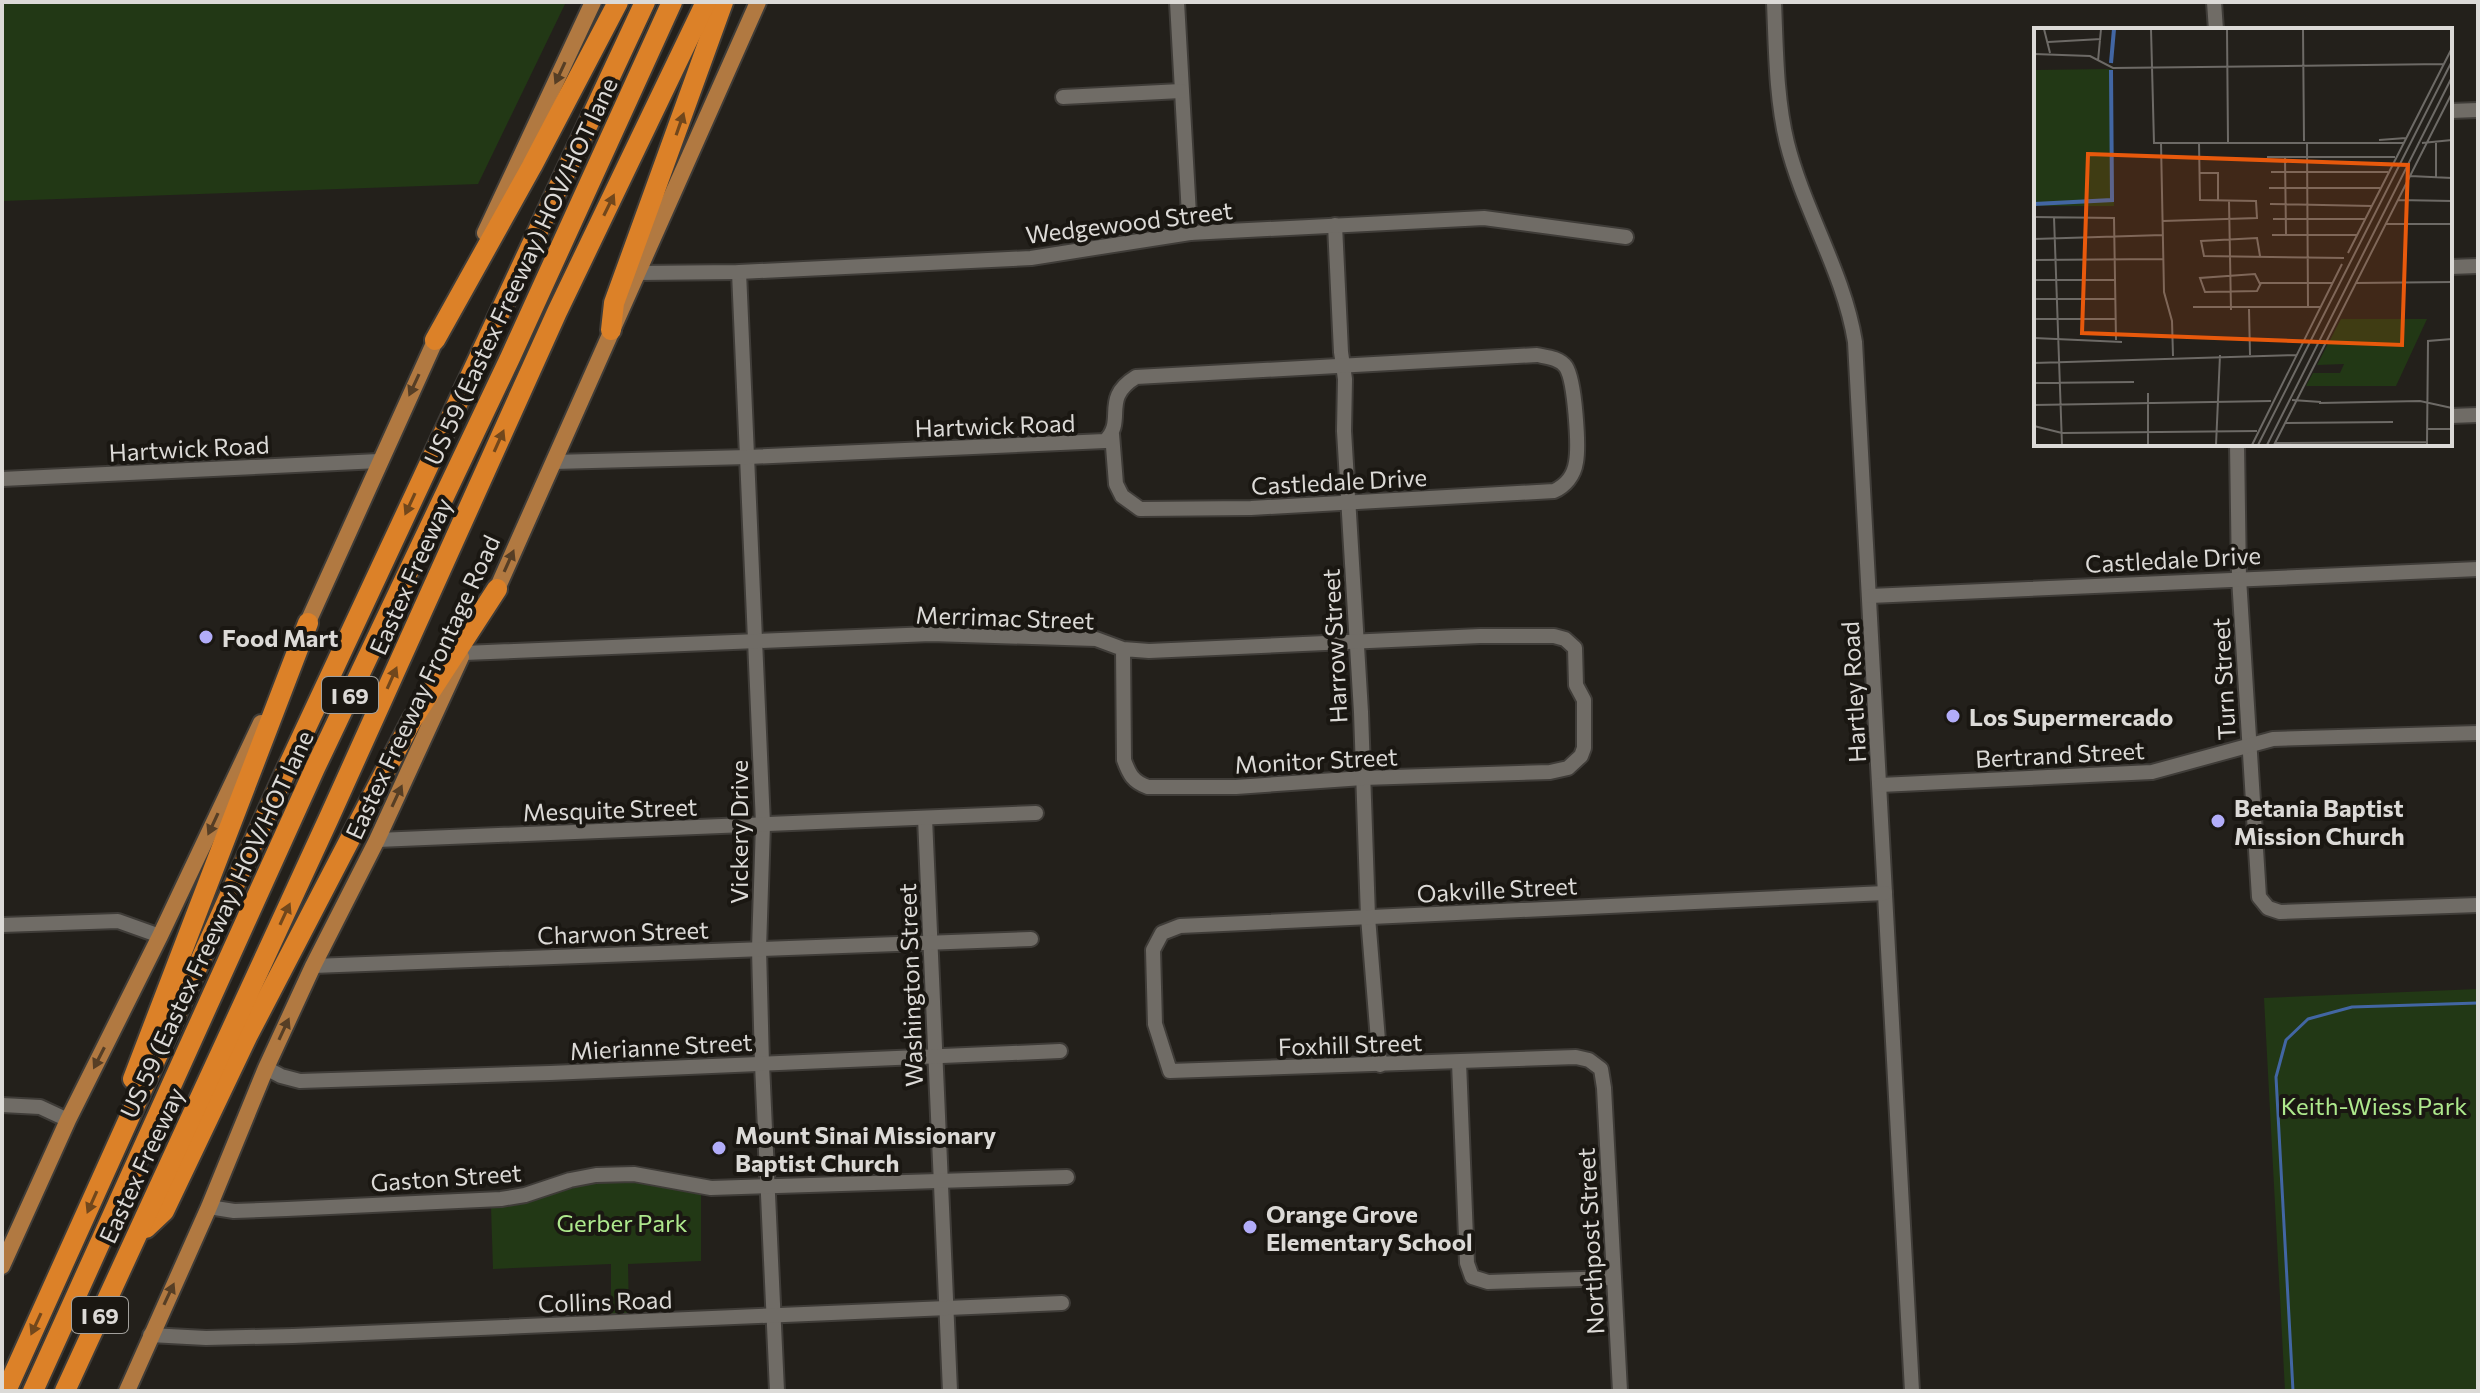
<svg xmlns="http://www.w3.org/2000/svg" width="2480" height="1393" viewBox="0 0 2480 1393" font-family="Commissioner,sans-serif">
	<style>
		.green { fill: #223815 }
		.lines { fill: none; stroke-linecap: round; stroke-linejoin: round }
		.stream { stroke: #4266a3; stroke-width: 3 }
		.minor-casing { stroke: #3f3c38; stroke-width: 18 }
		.major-casing { stroke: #3f3c38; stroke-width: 20 }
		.highway-casing { stroke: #3f3c38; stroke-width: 24 }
		.minor { stroke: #706c66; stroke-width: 14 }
		.major { stroke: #b17941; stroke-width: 16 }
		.highway { stroke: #dc8128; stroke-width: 20 }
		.oneway { fill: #563e25 }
		.oneway2 { fill: #71471c }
		.poi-dot { fill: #b2adf9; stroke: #1a1712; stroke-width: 3 }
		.labels { text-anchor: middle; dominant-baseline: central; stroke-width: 8; stroke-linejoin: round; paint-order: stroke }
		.shield { fill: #1a1712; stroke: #a2a09c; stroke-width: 2 }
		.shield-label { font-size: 22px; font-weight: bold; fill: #dcdad7 }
		.street-label { font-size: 24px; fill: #dcdad7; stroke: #1a1712 }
		.poi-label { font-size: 24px; font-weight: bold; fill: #dcdad7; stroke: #1a1712; text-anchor: start }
		.park-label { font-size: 24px; fill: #aee98d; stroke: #1a1712 }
		.inset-river { fill: none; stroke: #4266a3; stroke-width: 4 }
		.inset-road { fill: none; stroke: #6d6a66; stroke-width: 2 }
		.view { fill: #e8590c; fill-opacity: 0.15; stroke: #e8590c; stroke-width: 4 }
		.inset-edge { fill: none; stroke: #dcdad7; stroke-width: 4 }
	</style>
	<rect width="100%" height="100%" fill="#23201b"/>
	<g class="green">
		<path d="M2 2H566L478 184 2 201Z"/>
		<path d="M2478 989V1391H2285L2264 998Z"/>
		<path d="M634 1180 659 1182 701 1194V1261L628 1264 629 1315 611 1317V1264L493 1269 491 1207 522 1203 594 1182Z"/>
	</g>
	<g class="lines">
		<path class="stream" d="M2293 1391 2276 1077 2286 1040 2308 1019 2352 1007 2478 1003"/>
		<defs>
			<g id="minor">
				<path d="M1177 2 1190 233"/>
				<path d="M1774 2C1776 49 1776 98 1787 143 1804 211 1844 273 1855 342L1912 1391"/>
				<path d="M2214 2 2216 30"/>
				<path d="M1063 97 1181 91"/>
				<path d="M2450 111 2478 110"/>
				<path d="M1335 225 1341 352 1345 379 1344 431 1361 712 1368 917 1380 1065"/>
				<path d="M2450 267 2478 266"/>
				<path d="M739 272 763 824 759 949 762 1064 777 1391"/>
				<path d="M637 273 739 272 1031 258 1190 233 1484 218 1626 237"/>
				<path d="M2450 416 2478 415"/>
				<path d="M2237 444 2239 578 2259 897 2268 908 2280 912 2478 905"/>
				<path d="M553 462 748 457 1105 441C1127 420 1100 399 1136 377L1537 355C1547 357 1560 358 1566 367 1575 381 1579 446 1576 462 1574 476 1565 486 1554 491L1251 508 1140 509 1122 496 1116 484 1112 434"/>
				<path d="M2 479 379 461"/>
				<path d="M1870 596 2478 569"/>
				<path d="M464 653 931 634 1096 639 1123 649 1149 651 1480 636H1554L1565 639 1575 648 1576 685 1584 700V748L1581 756 1568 768 1550 772 1363 778 1236 787H1148C1133 782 1129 774 1124 760L1123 649"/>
				<path d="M1880 785 2152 772 2273 739 2478 733"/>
				<path d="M925 818 950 1391"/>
				<path d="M377 840 1036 813"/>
				<path d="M2 925 118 921 160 936"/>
				<path d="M313 966 1031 939"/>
				<path d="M1459 1062 1467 1263 1472 1277 1488 1282 1614 1278"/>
				<path d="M266 1068 281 1076 300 1081 550 1073 1060 1051"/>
				<path d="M2 1105 40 1107 68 1120"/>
				<path d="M209 1207 234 1211 287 1209 501 1199 525 1195 570 1180 596 1175 634 1174 711 1188 1067 1177"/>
				<path d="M150 1335 206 1338 293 1336 1062 1303"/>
				<path d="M1620 1391 1604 1088 1601 1069 1589 1060 1576 1057 1170 1071 1155 1024 1153 950 1162 933 1180 926 1885 893"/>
			</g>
			<g id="major">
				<path d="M485 233 593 2"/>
				<path d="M493 598 758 2"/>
				<path d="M303 633 440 330"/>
				<path d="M2 1266 68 1120 160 936 261 723"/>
				<path d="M127 1391 209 1207 266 1068 313 966 377 840 461 657"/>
			</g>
			<g id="highway">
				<path d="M611 330 614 303 723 2"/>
				<path d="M435 340 532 166 618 2"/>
				<path d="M133 1079 308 623"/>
				<path d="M146 1228 164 1211 247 1037 412 720 497 589"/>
				<path d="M6 1391 284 775 645 2"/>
				<path d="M33 1391 315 768 510 358 672 2"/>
				<path d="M65 1391 328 820 557 312 706 2"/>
			</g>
		</defs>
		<use href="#minor" class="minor-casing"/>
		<use href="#major" class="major-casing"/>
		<use href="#highway" class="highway-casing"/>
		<use href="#minor" class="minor"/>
		<use href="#major" class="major"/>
		<use href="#highway" class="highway"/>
	</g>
	<defs><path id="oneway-solid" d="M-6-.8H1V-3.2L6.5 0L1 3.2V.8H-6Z" transform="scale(2)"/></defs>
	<g class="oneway">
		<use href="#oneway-solid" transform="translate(560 73) rotate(115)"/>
		<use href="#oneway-solid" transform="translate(414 385) rotate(115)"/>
		<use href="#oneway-solid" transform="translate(509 561) rotate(-66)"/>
		<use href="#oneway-solid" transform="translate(397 796) rotate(-65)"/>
		<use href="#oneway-solid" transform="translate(213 824) rotate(115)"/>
		<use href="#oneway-solid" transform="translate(284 1029) rotate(-65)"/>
		<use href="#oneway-solid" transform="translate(99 1058) rotate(117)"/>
		<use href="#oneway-solid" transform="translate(169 1294) rotate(-65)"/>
	</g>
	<g class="oneway2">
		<use href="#oneway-solid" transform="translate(680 124) rotate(-71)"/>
		<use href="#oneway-solid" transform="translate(609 205) rotate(-64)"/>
		<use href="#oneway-solid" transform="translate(499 441) rotate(-66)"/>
		<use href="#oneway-solid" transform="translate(410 504) rotate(115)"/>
		<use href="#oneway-solid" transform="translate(392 678) rotate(-66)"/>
		<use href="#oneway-solid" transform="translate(285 914) rotate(-65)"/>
		<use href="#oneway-solid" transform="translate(92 1202) rotate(114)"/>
		<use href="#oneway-solid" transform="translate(36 1324) rotate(115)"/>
	</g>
	<g class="poi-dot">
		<circle cx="206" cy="637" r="8"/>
		<circle cx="1953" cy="716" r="8"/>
		<circle cx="2218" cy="821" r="8"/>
		<circle cx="719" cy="1148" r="8"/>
		<circle cx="1250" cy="1227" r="8"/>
	</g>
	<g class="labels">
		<g class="shield">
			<rect x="322" y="677" width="56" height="36" rx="6"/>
			<rect x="72" y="1297" width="56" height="36" rx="6"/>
		</g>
		<g class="shield-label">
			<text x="350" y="695">I 69</text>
			<text x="100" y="1315">I 69</text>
		</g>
		<g class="street-label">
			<text transform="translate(1129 222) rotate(-7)">Wedgewood Street</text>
			<text transform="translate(520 271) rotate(-65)">US 59 (Eastex Freeway) HOV/HOT lane</text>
			<text transform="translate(995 425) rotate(-2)">Hartwick Road</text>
			<text transform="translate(189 448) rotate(-3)">Hartwick Road</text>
			<text transform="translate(1339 481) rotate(-3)">Castledale Drive</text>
			<text transform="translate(2173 559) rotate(-3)">Castledale Drive</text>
			<text transform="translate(410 576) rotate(-66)">Eastex Freeway</text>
			<text transform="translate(1005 617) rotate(2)">Merrimac Street</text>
			<text transform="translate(1334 646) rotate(-93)">Harrow Street</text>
			<text transform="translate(2223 679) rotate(-93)">Turn Street</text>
			<text transform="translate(422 687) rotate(-65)">Eastex Freeway Frontage Road</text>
			<text transform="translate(1853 692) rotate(-93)">Hartley Road</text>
			<text transform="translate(2060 754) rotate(-3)">Bertrand Street</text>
			<text transform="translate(1316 760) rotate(-3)">Monitor Street</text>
			<text transform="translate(610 809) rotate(-2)">Mesquite Street</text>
			<text transform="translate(738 832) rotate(-90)">Vickery Drive</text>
			<text transform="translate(1497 889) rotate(-3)">Oakville Street</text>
			<text transform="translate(216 924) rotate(-65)">US 59 (Eastex Freeway) HOV/HOT lane</text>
			<text transform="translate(623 932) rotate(-2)">Charwon Street</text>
			<text transform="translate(910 985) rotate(-92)">Washington Street</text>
			<text transform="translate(1350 1044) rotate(-2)">Foxhill Street</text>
			<text transform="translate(661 1046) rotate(-3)">Mierianne Street</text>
			<text transform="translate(141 1165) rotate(-65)">Eastex Freeway</text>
			<text transform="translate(446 1177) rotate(-4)">Gaston Street</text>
			<text transform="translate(1590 1241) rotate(-93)">Northpost Street</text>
			<text transform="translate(605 1301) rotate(-2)">Collins Road</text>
		</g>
		<g class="poi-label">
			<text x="222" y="637">Food Mart</text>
			<text x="1969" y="716">Los Supermercado</text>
			<text x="2234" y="807">Betania Baptist<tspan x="2234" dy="28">Mission Church</tspan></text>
			<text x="735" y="1134">Mount Sinai Missionary<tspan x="735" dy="28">Baptist Church</tspan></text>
			<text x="1266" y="1213">Orange Grove<tspan x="1266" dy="28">Elementary School</tspan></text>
		</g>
		<g class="park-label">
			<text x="2374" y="1105">Keith-Wiess Park</text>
			<text x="622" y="1222">Gerber Park</text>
		</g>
	</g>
	<g transform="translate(2034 28)">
		<rect width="418" height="418" fill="#23201b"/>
		<path d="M78 41 80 178H0V42ZM307 291H393L362 358H272L279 345H306L310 336 283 337Z" fill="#223815"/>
		<path class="inset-river" d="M77 35 80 1M0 176 78 172 77 42"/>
		<path class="inset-road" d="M10 1 16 25M117 1 120 115H369M193 1 194 114M269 1 270 113M14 14 67 11M0 26 56 28 79 40 410 36M64 33 67 1M345 112 372 110M273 114 274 278M127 115 130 264 138 293 139 328M388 115 418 112M402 115V150M233 129H361M251 129 252 207M237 144H354M165 145H184V173M376 148 418 150M235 160H346M364 172 418 173M195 173 197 282M236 176 338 178M0 189 80 190 82 312M20 189 28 417M239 191H332M129 193 223 190 222 173 166 172 165 115M352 196H418M238 207H323M0 211 129 207M314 225 418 20M226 228 223 210 167 213 170 228 310 230M0 232 129 231M0 252H81M322 255 418 254M226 256 221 246 166 250 171 264 223 263 227 255H298M0 271H81M159 279H287M215 281 216 327M0 291H82M0 310 88 314M0 335 263 327M0 355 100 354M114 365V417M258 372 287 374M285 375 386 373 418 380M0 377 237 373M251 395 359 394M0 398 28 405 223 403M393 401H418M241 415 393 414M393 416 394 313 418 311M182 417 186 327M218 417 308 236M224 417 418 33M233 417 418 49M240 417 418 65"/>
		<path class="view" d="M54 126 374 137 368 317 48 305Z"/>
		<rect width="418" height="418" class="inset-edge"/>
	</g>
	<rect width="2480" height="1393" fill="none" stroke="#dcdad7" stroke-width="8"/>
</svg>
